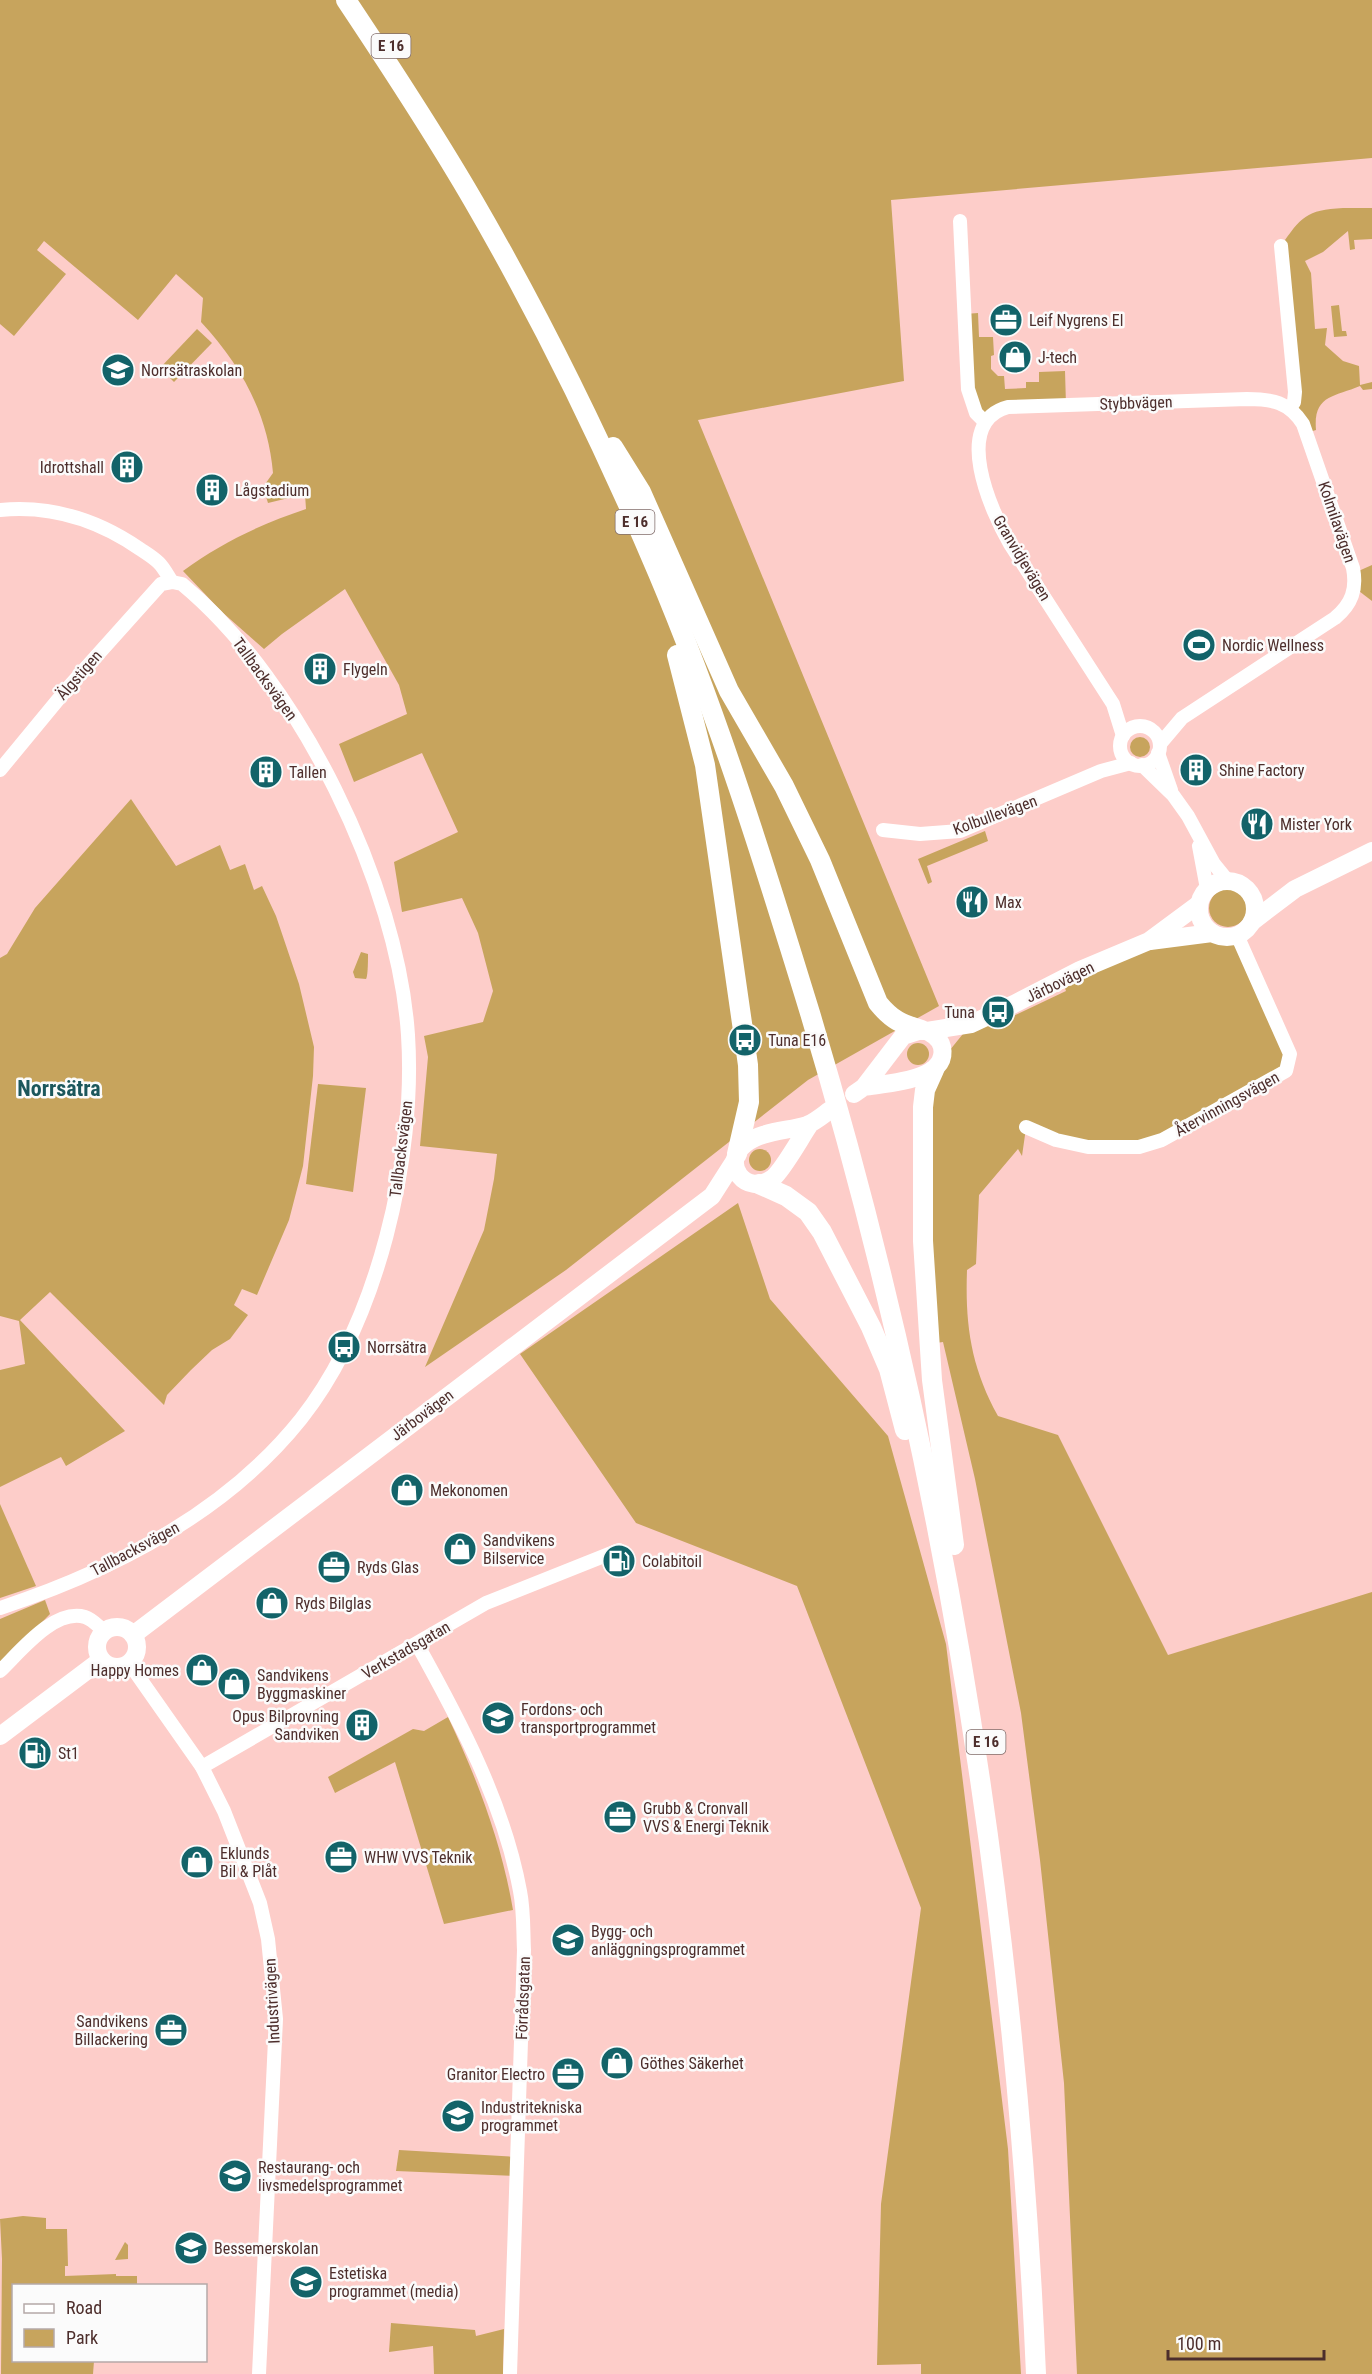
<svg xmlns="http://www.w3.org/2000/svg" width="1372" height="2374" viewBox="0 0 1372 2374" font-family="'Roboto Condensed',sans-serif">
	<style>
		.green { fill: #c7a45d }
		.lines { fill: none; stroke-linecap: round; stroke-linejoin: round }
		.minor { stroke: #fff; stroke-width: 14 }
		.major { stroke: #fff; stroke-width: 18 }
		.highway { stroke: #fff; stroke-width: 20 }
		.labels { text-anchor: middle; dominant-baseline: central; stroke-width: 5; stroke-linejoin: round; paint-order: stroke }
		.shield { fill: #fbfbfb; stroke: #816c6a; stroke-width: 1.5 }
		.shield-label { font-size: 15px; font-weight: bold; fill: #4d2e2c }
		.poi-label { font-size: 16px; fill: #4d2e2c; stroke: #fbfbfb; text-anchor: start }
		.street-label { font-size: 16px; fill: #4d2e2c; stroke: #fbfbfb }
		.district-label { font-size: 22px; font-weight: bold; fill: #1c575c; stroke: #fbfbfb }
	</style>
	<rect width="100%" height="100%" fill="#fdcdc9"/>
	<g class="green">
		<path d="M0 0H1372V158L891 200 904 381 698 420 939 1006 808 1080 566 1270 425 1367 484 1230 494 1179 497 1154 420 1146 428 1057 424 1036 483 1022 493 991 478 933 462 898 402 912 394 862 458 832 422 753 354 782 339 744 407 714 399 685 345 589 282 634 264 649 222 612 183 571C221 543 261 524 306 509L305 494 268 503 263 487 273 473C268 414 241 365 201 322L203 298 176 274 138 320 44 241 37 250 66 274 14 336 0 324Z"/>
		<path d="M1343 208H1372V239L1354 240 1355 249 1350 250 1348 231 1323 252 1305 261 1311 273 1315 329 1327 328 1325 345 1343 361 1359 366 1360 385 1372 382V389L1363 390 1360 386C1334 397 1313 395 1316 430L1306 433 1298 416 1281 246C1301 217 1306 210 1343 208Z"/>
		<path d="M1339 305 1342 331H1346L1347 336 1334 337 1331 306Z"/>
		<path d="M978 313 979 337H993L994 355 991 356V369L998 376H1004L1005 389 1026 388V382H1039V372L1065 371 1066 405 990 415 976 413 965 314Z"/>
		<path d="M197 329 212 343 174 382 160 368Z"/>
		<path d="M1372 565V601L1355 588 1354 573Z"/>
		<circle cx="1140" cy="747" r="10"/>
		<path d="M131 799 176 866 220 845 230 870 245 864 254 890 262 886 276 916 299 984 314 1047 313 1076 303 1166 289 1220 257 1295 242 1289 234 1305 248 1315 230 1339 212 1350 191 1370 167 1395 164 1405 50 1292 20 1320 125 1431 66 1466 61 1457 0 1487V1370L25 1364 19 1321 0 1316V958L7 954 35 908Z"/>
		<path d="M985 831 988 841 927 866 932 882 928 884 918 859Z"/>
		<circle cx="1228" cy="908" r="19"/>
		<path d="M1237 935 1289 1062 1258 1088 1127 1149 1026 1128 1022 1156 1018 1149 979 1195 976 1264 967 1270C965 1325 971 1367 998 1416L1058 1435 1168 1655 1372 1592V2374H1077L1064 2083 1040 1860 1021 1713 975 1479 943 1342 929 1344 922 1134 941 1061 971 1024 992 1026 1066 991 1062 980 1149 941Z"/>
		<path d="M361 952 368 954C368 959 368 976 366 979L355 978 353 972Z"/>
		<circle cx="918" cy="1054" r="11"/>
		<path d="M318 1084 366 1088 353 1192 306 1184Z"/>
		<circle cx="760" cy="1160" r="11"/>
		<path d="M738 1203 770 1299 888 1436 946 1644 1008 2149 1021 2374H921V2364L877 2365 881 2204 921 1908 797 1586 636 1523 520 1354Z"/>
		<path d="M0 1504 36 1586 0 1598Z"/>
		<path d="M45 1600 50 1614 0 1665V1619Z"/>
		<path d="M448 1717C477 1778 502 1844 513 1910L444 1924 395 1762 335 1793 328 1777 413 1729 424 1731Z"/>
		<path d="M399 2150 518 2157 517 2176 396 2171Z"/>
		<path d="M23 2216 46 2218V2229H67L68 2266H65V2276L116 2274V2276H137V2285L14 2286V2360L94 2361 93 2374H1L2 2259 0 2219Z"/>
		<path d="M125 2242 128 2245V2259L115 2260Z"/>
		<path d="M391 2323 475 2330 476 2336 504 2329 503 2374H434L433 2346 389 2352Z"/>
	</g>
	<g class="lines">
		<g class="minor">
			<path d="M960 221 968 389 976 413 984 421"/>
			<path d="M1281 246 1295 392 1294 402 1290 408"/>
			<path d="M0 510C51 505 98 520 140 549 146 553 153 557 159 563 164 568 168 576 172 582"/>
			<circle cx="1140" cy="746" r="20"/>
			<path d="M1123 736 1113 704 1010 544C991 511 951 422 1008 407L1247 399C1272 399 1289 402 1303 424L1353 568C1357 589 1352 604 1335 618L1182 718 1160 744"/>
			<path d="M1158 753 1171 790"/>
			<path d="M1142 765 1173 795 1188 816 1214 864 1227 880"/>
			<path d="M0 770 66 690 161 584 172 582 182 584C299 681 398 884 408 1035 416 1158 378 1321 301 1419 226 1513 112 1571 0 1608"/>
			<path d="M883 830 920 834 960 831 1101 771 1131 763"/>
			<path d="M1199 846 1207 889"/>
			<path d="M1026 1127 1056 1140 1088 1147H1139L1162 1140 1286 1071 1290 1054 1237 935"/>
			<path d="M417 1644C460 1721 504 1804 520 1891 524 1911 523 1931 524 1950L510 2374"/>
			<path d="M129 1663 202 1767 224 1811 260 1903 268 1939 276 2019 259 2374"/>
			<path d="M0 1671C20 1652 54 1608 85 1617 92 1619 98 1626 104 1631"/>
			<path d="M202 1767 486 1603 619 1550"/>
		</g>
		<g class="major">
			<circle cx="1227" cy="909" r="28"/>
			<path d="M1253 921 1295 889 1372 851"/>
			<path d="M1150 941 1212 933"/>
			<path d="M927 1031 971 1024 1014 1004 1080 970 1149 941 1199 904"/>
			<path d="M854 1094 864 1087 903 1036 922 1030C931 1032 940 1038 942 1047 949 1081 887 1083 864 1087"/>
			<path d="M810 1124C801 1137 783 1170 773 1178 746 1198 720 1163 745 1144 761 1131 788 1131 807 1125 815 1122 823 1115 830 1110"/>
			<circle cx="117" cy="1647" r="20"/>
			<path d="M133 1635 712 1196 735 1160"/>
			<path d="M0 1736 101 1660"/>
		</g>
		<g class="highway">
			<path d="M346 0C390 66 434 133 474 202 543 321 604 446 658 573 718 715 765 866 810 1013 944 1459 1016 1909 1036 2374"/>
			<path d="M613 447 641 492 729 691 784 786 820 860 878 1003C892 1020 901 1024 922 1030"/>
			<path d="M677 655 705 765 748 1065 749 1102 737 1154"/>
			<path d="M934 1070 925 1090 923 1107V1241L932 1380 954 1545"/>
			<path d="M759 1184 786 1196 808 1212 822 1232 871 1327 889 1369 905 1430"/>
		</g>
	</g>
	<defs>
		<symbol id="office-disc" viewBox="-11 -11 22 22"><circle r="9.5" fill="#136369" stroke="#fbfbfb"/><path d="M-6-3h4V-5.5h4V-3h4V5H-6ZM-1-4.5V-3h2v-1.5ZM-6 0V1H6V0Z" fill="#fff"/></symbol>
		<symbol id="shop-disc" viewBox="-11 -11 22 22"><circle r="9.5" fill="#136369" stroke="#fbfbfb"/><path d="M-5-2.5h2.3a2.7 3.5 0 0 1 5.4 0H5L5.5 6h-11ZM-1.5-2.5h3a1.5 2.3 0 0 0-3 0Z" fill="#fff"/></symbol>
		<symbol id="school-disc" viewBox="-11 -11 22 22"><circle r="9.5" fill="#136369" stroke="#fbfbfb"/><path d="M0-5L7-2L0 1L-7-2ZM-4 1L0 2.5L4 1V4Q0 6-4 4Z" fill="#fff"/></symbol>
		<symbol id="building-disc" viewBox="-11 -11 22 22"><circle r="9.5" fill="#136369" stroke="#fbfbfb"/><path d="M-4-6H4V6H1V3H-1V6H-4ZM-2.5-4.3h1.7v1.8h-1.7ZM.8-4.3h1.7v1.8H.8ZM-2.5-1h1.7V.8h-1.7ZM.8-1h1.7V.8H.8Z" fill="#fff"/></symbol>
		<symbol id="stadium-disc" viewBox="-11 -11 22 22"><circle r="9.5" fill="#136369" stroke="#fbfbfb"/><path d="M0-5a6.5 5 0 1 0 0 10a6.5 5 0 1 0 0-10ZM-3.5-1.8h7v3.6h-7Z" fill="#fff"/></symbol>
		<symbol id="restaurant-disc" viewBox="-11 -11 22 22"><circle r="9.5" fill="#136369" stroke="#fbfbfb"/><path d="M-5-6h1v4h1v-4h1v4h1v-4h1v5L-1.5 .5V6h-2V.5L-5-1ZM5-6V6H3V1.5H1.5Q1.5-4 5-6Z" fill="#fff"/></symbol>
		<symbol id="bus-disc" viewBox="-11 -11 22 22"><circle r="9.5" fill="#136369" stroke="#fbfbfb"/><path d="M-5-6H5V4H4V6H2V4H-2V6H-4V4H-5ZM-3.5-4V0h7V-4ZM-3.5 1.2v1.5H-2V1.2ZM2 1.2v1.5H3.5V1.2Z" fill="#fff"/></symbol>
		<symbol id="fuel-disc" viewBox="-11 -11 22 22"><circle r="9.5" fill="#136369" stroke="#fbfbfb"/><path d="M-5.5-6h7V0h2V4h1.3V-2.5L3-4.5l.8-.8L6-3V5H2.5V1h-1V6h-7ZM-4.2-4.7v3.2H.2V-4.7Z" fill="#fff"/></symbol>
	</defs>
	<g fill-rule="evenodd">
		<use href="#office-disc" x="987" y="301" width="38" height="38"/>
		<use href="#shop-disc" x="996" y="338" width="38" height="38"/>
		<use href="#school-disc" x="99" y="351" width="38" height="38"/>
		<use href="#building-disc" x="108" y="448" width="38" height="38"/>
		<use href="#building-disc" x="193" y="471" width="38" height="38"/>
		<use href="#stadium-disc" x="1180" y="626" width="38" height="38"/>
		<use href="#building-disc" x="301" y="650" width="38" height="38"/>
		<use href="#building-disc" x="1177" y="751" width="38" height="38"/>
		<use href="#building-disc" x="247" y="753" width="38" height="38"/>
		<use href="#restaurant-disc" x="1238" y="805" width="38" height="38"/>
		<use href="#restaurant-disc" x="953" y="883" width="38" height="38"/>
		<use href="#bus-disc" x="979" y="993" width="38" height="38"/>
		<use href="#bus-disc" x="726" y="1021" width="38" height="38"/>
		<use href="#bus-disc" x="325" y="1328" width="38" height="38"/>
		<use href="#shop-disc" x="388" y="1471" width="38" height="38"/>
		<use href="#shop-disc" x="441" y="1530" width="38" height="38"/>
		<use href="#fuel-disc" x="600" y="1542" width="38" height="38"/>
		<use href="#office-disc" x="315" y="1548" width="38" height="38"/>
		<use href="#shop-disc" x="253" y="1584" width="38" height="38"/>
		<use href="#shop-disc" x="183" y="1651" width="38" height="38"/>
		<use href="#shop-disc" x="215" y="1665" width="38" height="38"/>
		<use href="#school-disc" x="479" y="1699" width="38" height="38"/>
		<use href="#building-disc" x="343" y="1706" width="38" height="38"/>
		<use href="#fuel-disc" x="16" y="1734" width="38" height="38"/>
		<use href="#office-disc" x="601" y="1798" width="38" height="38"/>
		<use href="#office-disc" x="322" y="1838" width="38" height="38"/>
		<use href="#shop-disc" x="178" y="1843" width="38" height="38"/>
		<use href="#school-disc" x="549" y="1921" width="38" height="38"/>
		<use href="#office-disc" x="152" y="2011" width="38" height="38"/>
		<use href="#shop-disc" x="598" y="2044" width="38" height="38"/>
		<use href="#office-disc" x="549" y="2055" width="38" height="38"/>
		<use href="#school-disc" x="439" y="2097" width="38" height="38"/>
		<use href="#school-disc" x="216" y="2157" width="38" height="38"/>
		<use href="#school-disc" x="172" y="2229" width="38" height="38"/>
		<use href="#school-disc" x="287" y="2263" width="38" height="38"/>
	</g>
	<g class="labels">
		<g class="shield">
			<rect x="371.5" y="34" width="39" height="24" rx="4.5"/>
			<rect x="615.5" y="510" width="39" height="24" rx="4.5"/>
			<rect x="966.5" y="1730" width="39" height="24" rx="4.5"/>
		</g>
		<g class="shield-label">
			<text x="391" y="46">E 16</text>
			<text x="635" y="522">E 16</text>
			<text x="986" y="1742">E 16</text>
		</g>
		<g class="poi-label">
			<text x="1029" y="320">Leif Nygrens El</text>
			<text x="1038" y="357">J-tech</text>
			<text x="141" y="370">Norrsätraskolan</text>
			<text x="104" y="467" text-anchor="end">Idrottshall</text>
			<text x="235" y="490">Lågstadium</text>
			<text x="1222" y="645">Nordic Wellness</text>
			<text x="343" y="669">Flygeln</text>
			<text x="1219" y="770">Shine Factory</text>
			<text x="289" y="772">Tallen</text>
			<text x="1280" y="824">Mister York</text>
			<text x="995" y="902">Max</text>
			<text x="975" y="1012" text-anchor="end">Tuna</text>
			<text x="768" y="1040">Tuna E16</text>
			<text x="367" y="1347">Norrsätra</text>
			<text x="430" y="1490">Mekonomen</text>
			<text x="483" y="1540">Sandvikens<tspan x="483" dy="18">Bilservice</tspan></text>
			<text x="642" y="1561">Colabitoil</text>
			<text x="357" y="1567">Ryds Glas</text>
			<text x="295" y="1603">Ryds Bilglas</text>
			<text x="179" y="1670" text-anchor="end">Happy Homes</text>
			<text x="257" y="1675">Sandvikens<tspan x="257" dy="18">Byggmaskiner</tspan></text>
			<text x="521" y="1709">Fordons- och<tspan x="521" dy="18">transportprogrammet</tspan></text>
			<text x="339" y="1716" text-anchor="end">Opus Bilprovning<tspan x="339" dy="18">Sandviken</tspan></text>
			<text x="58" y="1753">St1</text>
			<text x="643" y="1808">Grubb &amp; Cronvall<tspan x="643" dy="18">VVS &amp; Energi Teknik</tspan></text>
			<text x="220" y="1853">Eklunds<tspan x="220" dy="18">Bil &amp; Plåt</tspan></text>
			<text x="364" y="1857">WHW VVS Teknik</text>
			<text x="591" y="1931">Bygg- och<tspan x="591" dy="18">anläggningsprogrammet</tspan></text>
			<text x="148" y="2021" text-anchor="end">Sandvikens<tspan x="148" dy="18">Billackering</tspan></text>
			<text x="640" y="2063">Göthes Säkerhet</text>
			<text x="545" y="2074" text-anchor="end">Granitor Electro</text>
			<text x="481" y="2107">Industritekniska<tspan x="481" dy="18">programmet</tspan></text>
			<text x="258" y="2167">Restaurang- och<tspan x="258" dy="18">livsmedelsprogrammet</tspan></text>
			<text x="214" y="2248">Bessemerskolan</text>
			<text x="329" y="2273">Estetiska<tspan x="329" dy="18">programmet (media)</tspan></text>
		</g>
		<g class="street-label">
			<text transform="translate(1136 403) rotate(-2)">Stybbvägen</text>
			<text transform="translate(1337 522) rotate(71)">Kolmilavägen</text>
			<text transform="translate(1022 558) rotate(59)">Granvidjevägen</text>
			<text transform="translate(79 675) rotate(-49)">Älgstigen</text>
			<text transform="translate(265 679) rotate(54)">Tallbacksvägen</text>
			<text transform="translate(995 815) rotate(-20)">Kolbullevägen</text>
			<text transform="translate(1060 982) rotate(-26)">Järbovägen</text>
			<text transform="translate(1227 1104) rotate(-29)">Återvinningsvägen</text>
			<text transform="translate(401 1149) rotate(-83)">Tallbacksvägen</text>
			<text transform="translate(422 1415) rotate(-37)">Järbovägen</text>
			<text transform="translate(135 1549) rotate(-28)">Tallbacksvägen</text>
			<text transform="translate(406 1650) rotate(-30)">Verkstadsgatan</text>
			<text transform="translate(523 1998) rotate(-88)">Förrådsgatan</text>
			<text transform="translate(272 2001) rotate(-93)">Industrivägen</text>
		</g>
		<g class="district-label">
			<text x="59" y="1088">Norrsätra</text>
		</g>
	</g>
	<rect x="12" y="2284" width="195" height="78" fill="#fbfbfb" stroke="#b5a9a8" stroke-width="1.5"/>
	<rect x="24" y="2304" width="30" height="9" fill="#ffffff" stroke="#b5a9a8" stroke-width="1.5"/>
	<text x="66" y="2314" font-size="18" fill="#4d2e2c">Road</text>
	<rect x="24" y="2329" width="30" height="18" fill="#c7a45d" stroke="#b5a9a8" stroke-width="1.5"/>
	<text x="66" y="2344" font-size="18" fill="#4d2e2c">Park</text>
	<path d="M1168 2350v9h156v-9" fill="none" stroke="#4d2e2c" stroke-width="3"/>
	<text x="1177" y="2350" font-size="18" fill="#4d2e2c" stroke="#fbfbfb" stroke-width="4.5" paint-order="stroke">100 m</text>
</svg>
